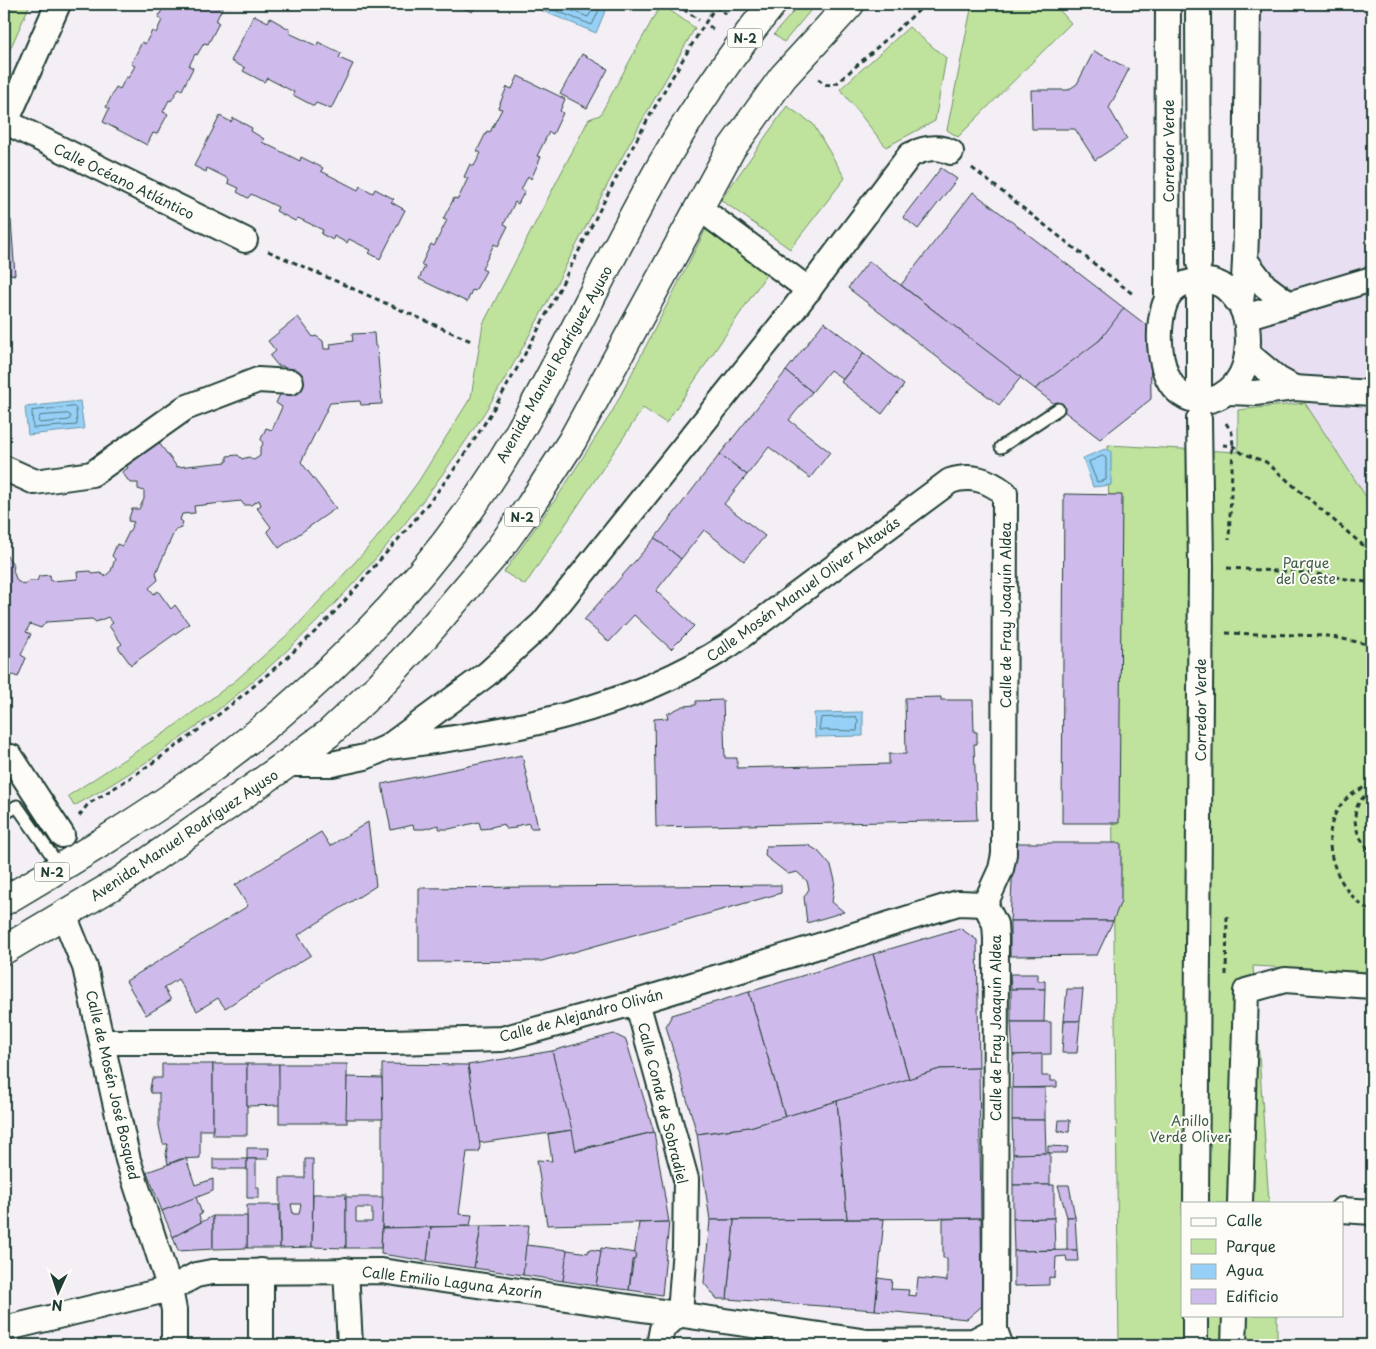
<svg xmlns="http://www.w3.org/2000/svg" width="1376" height="1349" font-family="'Playpen Sans',sans-serif">
  <style>
    .built { fill: #e9dff2 }
    .green { fill: #bfe39d; stroke: #6f9068 }
    .water { fill: #97d0f6; stroke: #6795a8 }
    .lines { fill: none; stroke-linecap: round; stroke-linejoin: round }
    .shore { stroke: #4f7882; stroke-width: 1 }
    .building { fill: #cfbbeb; stroke: #1f3d34; fill-rule: evenodd }
    .lane-casing { stroke: #1f3d34; stroke-width: 15 }
    .street-casing { stroke: #1f3d34; stroke-width: 28 }
    .highway-casing { stroke: #1f3d34; stroke-width: 31 }
    .path { stroke: #1f3d34; stroke-width: 3; stroke-dasharray: 5 4; stroke-linecap: butt }
    .lane { stroke: #fdfcf7; stroke-width: 11 }
    .street { stroke: #fdfcf7; stroke-width: 24 }
    .highway { stroke: #fdfcf7; stroke-width: 28 }
    .labels { text-anchor: middle; dominant-baseline: central; stroke-width: 4; stroke-linejoin: round; paint-order: stroke }
    .shield { fill: #fdfcf7; stroke: #62766e; stroke-width: 1 }
    .shield-label { font-size: 12px; font-weight: bold; fill: #1f3d34 }
    .street-label { font-size: 14px; fill: #1f3d34; stroke: #fdfcf7 }
    .park-label { font-size: 14px; fill: #3f5e49; stroke: #fdfcf7 }
  </style>
  <rect width="100%" height="100%" fill="#f4eff5"/>
  <filter id="ink" filterUnits="userSpaceOnUse"><feTurbulence type="fractalNoise" baseFrequency=".02" numOctaves="2"/><feDisplacementMap in="SourceGraphic" scale="10" xChannelSelector="R" yChannelSelector="G"/><feConvolveMatrix kernelMatrix="1 2 1 2 8 2 1 2 1" color-interpolation-filters="sRGB"/></filter>
  <g filter="url(#ink)">
    <!-- built -->
    <path class="built" d="M1249 4H1372V506L1305 403 1249 355Z"/>
    <!-- green -->
    <g class="green">
      <path d="M4 4H30L4 63Z"/>
      <path d="M661 4 695 28C670 72 644 116 620 161 576 243 537 328 488 407 385 570 243 713 74 806L68 796 169 730 235 681 295 628 375 540 418 482 471 397 483 324 589 119 600 115Z"/>
      <path d="M800 4H816L784 42 774 34Z"/>
      <path d="M972 4H1054L1071 23 958 137 947 130Z"/>
      <path d="M909 27 946 58 935 121 886 147 840 89Z"/>
      <path d="M787 106 813 124 845 178 790 249 721 200Z"/>
      <path d="M707 227 768 272 666 423 643 408 525 585 504 572 560 493 612 412Z"/>
      <path d="M1305 403 1372 506V972L1253 966 1269 1203H1182V1315H1277V1345H1119L1108 445 1238 452V410Z"/>
    </g>
    <!-- water -->
    <g class="water">
      <path d="M526 4H608L596 33Z"/>
      <path d="M80 401 84 429 28 435 25 407Z"/>
      <path d="M1105 449 1111 451V485L1093 487 1083 458Z"/>
      <path d="M863 712V736L815 737 814 713Z"/>
    </g>
    <g class="lines">
      <!-- shore -->
      <g class="shore">
        <path d="M539 4 592 25 602 4"/>
        <path d="M555 4 588 17 596 4"/>
        <path d="M74 407 76 409 77 425 33 428 32 411Z"/>
        <path d="M68 414 71 416 69 420 40 423 38 421 40 416Z"/>
        <path d="M1103 456 1106 458V480L1097 482 1089 462Z"/>
        <path d="M856 717 858 720 857 731 819 730 821 718Z"/>
      </g>
    </g>
    <!-- building -->
    <g class="building">
      <path d="M165 4H224L216 21 219 23 208 44 204 43 197 55 195 54 189 66 193 68 182 90 179 88 171 101 169 100 163 112 168 114 157 134 153 133 147 145 103 122 109 109 106 107 116 87 120 89 126 77 128 78 135 66 131 64 142 42 145 44 152 31 156 33 162 20 158 18Z"/>
      <path d="M447 4H477L472 12 457 5 456 8Z"/>
      <path d="M254 15 268 22 270 18 291 30 289 33 317 46 318 42 341 53 339 58 353 64 331 109 316 103 314 106 293 95 294 92 267 78 264 82 243 71 245 68 231 61Z"/>
      <path d="M1094 51 1129 69 1109 108 1127 139 1095 160 1075 129H1032L1031 90H1068L1077 84Z"/>
      <path d="M582 54 608 69 587 108 560 94Z"/>
      <path d="M518 76 565 99 560 111 563 113 553 134 549 132 537 156 541 157 531 179 528 176 521 190 525 191 518 204 515 202 504 224 508 226 498 246 494 244 482 269 486 271 475 291 472 290 467 302 419 279 425 266 421 265 431 244 434 246 447 220 443 219 454 198 458 199 468 178 464 177 470 164 474 166 481 153 477 151 487 131 490 132 502 109 498 108 507 87 512 89Z"/>
      <path d="M220 116 231 122 233 118 252 128 251 131 264 139 262 142 300 161 301 157 323 168 321 171 358 190 360 186 373 193 375 189 394 199 391 202 405 210 380 259 369 253 371 250 349 239 347 243 334 236 333 240 321 234 323 230 298 218 295 221 276 211 278 207 251 194 248 198 237 192 239 188 228 183 229 179 207 168 206 172 194 166Z"/>
      <path d="M941 168 957 179 918 229 903 217Z"/>
      <path d="M973 192 1124 308 1111 328 1094 346 1035 389 901 285Z"/>
      <path d="M4 217 6 220H11L15 275 4 273Z"/>
      <path d="M869 261 1021 377 999 405 848 288Z"/>
      <path d="M1124 308 1150 328 1151 399 1100 439 1035 389 1100 340Z"/>
      <path d="M298 317 313 337 316 336 323 341 324 349H331L330 344 353 341 352 334 374 333 375 346H377L382 404 361 405 360 401 330 403 301 462 336 508 279 548 267 531 271 527 257 508 261 505 259 500 251 505H244L241 501 194 506 195 513 182 514 180 520 183 522 181 528 175 530 156 573 158 580 149 588 154 594 158 591 171 609 175 605 189 624 131 665 118 647 122 644 109 626 113 623 108 617 96 622 92 619 46 622 41 628 30 624 26 632 31 634 21 655 26 658 18 677 4 672V557L6 555 14 565 13 571 17 581 24 585 29 581H37L39 576 50 575 51 581 78 579 77 572 91 571 93 574 100 573 105 576 111 571 115 559 112 556 117 544 122 546 134 522 128 521 132 509H139L144 499V491L138 489V483H130L122 472 128 468 121 458 153 435 177 467 227 462V456L238 455 242 459 249 457 254 460 260 456V449L263 444 261 439 266 428 272 430 282 407 276 403 290 373 283 366H278L270 356 276 351 268 341Z"/>
      <path d="M824 322 864 353 843 379 830 370 812 392 786 371Z"/>
      <path d="M864 353 904 385 882 414 841 382Z"/>
      <path d="M786 371 812 392 789 420 830 452 810 478 769 447 747 475 720 454Z"/>
      <path d="M720 454 747 475 724 504 765 536 744 561 704 530 681 559 655 538Z"/>
      <path d="M1064 494 1122 495 1119 823H1062Z"/>
      <path d="M655 538 681 559 656 591 694 626 671 649 634 615 609 642 584 620Z"/>
      <path d="M941 697V700H973L974 732H977V744H974L977 820 656 827 654 719 668 718 667 714 683 706 696 705V701L723 700 725 758H737V768L889 764V754H906L905 698Z"/>
      <path d="M522 755 538 828H530L529 823 515 826 516 828 506 829 504 824 491 827V828L481 829 479 822 449 829H439L438 825 424 829H414L413 825 391 830 382 784Z"/>
      <path d="M368 822 376 886 298 935 311 955 225 1008 218 998 197 1011 178 979 164 988 171 1000 146 1015 126 981 248 906 235 885 321 832 330 846Z"/>
      <path d="M1014 843H1121V901L1113 921H1010Z"/>
      <path d="M808 845 818 851 831 866 835 880 832 902 844 912 807 923 804 897 809 889 807 881 797 872 788 874 765 856 766 846Z"/>
      <path d="M781 885V893L542 961 419 962V888Z"/>
      <path d="M1010 921H1113L1097 955 1010 956Z"/>
      <path d="M960 928 977 940 979 1068 940 1069 909 1079 873 954Z"/>
      <path d="M873 954 909 1079 785 1117 749 992Z"/>
      <path d="M1010 974H1038V981H1045V989H1011Z"/>
      <path d="M1011 989H1045L1044 1022H1011Z"/>
      <path d="M1067 989H1083L1080 1021H1064Z"/>
      <path d="M749 992 785 1117 750 1127 697 1134 666 1026 672 1015Z"/>
      <path d="M1064 1021H1080L1077 1053H1062Z"/>
      <path d="M1011 1022H1051V1054L1013 1055Z"/>
      <path d="M614 1034 626 1040 654 1132 575 1150 552 1051Z"/>
      <path d="M552 1051 572 1130 479 1143 468 1065Z"/>
      <path d="M1042 1054V1076H1050V1081H1057V1087L1012 1088 1013 1055Z"/>
      <path d="M162 1064H213V1130H200V1158L180 1159 168 1164 166 1154 168 1144H163L159 1126V1093H151L150 1089 152 1078H162Z"/>
      <rect x="213" y="1064" width="34" height="71"/>
      <path d="M247 1064H279L280 1105 247 1106Z"/>
      <rect x="279" y="1064" width="68" height="59"/>
      <path d="M382 1064 468 1065 480 1146 479 1152H467L459 1214 472 1215 470 1226 382 1228Z"/>
      <path d="M979 1068 981 1218 847 1219 837 1101 940 1069Z"/>
      <path d="M347 1077 382 1078 383 1119H346Z"/>
      <rect x="1012" y="1088" width="33" height="32"/>
      <path d="M837 1101 847 1219 710 1220 697 1134 750 1127Z"/>
      <path d="M1012 1120H1045L1046 1153 1013 1154Z"/>
      <path d="M1059 1120H1070L1069 1132 1058 1131Z"/>
      <path d="M572 1130 576 1151 654 1132 669 1222 547 1225 537 1160 552 1161 548 1134Z"/>
      <path d="M1048 1146 1068 1147 1067 1153H1048Z"/>
      <path d="M247 1148H269L268 1159H247Z"/>
      <path d="M1050 1153V1185H1013V1154Z"/>
      <path d="M186 1158 195 1185 213 1179V1191L162 1211 147 1172Z"/>
      <rect x="213" y="1159" width="34" height="10"/>
      <path d="M247 1159H256V1187H259V1198H247Z"/>
      <path d="M305 1159H313L312 1247 280 1248V1178H305ZM291 1204H301L299 1214H293Z"/>
      <path d="M1013 1185H1054V1218L1013 1219Z"/>
      <path d="M1058 1185H1069L1075 1217H1067Z"/>
      <path d="M313 1194H346V1248L312 1247Z"/>
      <path d="M196 1197 202 1214 199 1215 201 1222 173 1237 162 1211Z"/>
      <path d="M346 1197H383L381 1248H346ZM356 1208H372V1222H356Z"/>
      <path d="M247 1205H279L280 1248H247Z"/>
      <path d="M213 1216V1249L178 1251 173 1237Z"/>
      <path d="M213 1216H247V1248L213 1249Z"/>
      <path d="M1067 1217H1075L1077 1250H1067Z"/>
      <path d="M981 1218 982 1306 967 1319 875 1310 878 1278 892 1280 891 1289 909 1290 908 1295 916 1296 918 1278 947 1281V1258H943V1219Z"/>
      <path d="M1054 1218 1055 1250 1014 1251 1013 1219Z"/>
      <path d="M884 1219 875 1310 727 1299 734 1220Z"/>
      <path d="M710 1220H734L727 1299H717L704 1283Z"/>
      <path d="M669 1222 662 1295 629 1290 639 1223Z"/>
      <path d="M529 1225 523 1275 474 1268 481 1226Z"/>
      <path d="M481 1226 474 1268 427 1261 431 1227Z"/>
      <path d="M431 1227 427 1261 381 1254 382 1228Z"/>
      <path d="M526 1245 568 1250 563 1281 523 1275Z"/>
      <path d="M601 1248 636 1253 635 1259 632 1260 629 1290 596 1286Z"/>
      <path d="M589 1249 601 1251 596 1286 563 1281 567 1250 588 1253Z"/>
      <path d="M1077 1250 1078 1261H1067L1066 1256 1056 1257 1055 1278 1049 1277V1285L1014 1286V1251Z"/>
    </g>
    <g class="lines">
      <defs>
        <g id="lane">
          <path d="M1001 447 1058 409"/>
          <path d="M4 814 17 806 60 867"/>
        </g>
        <g id="street">
          <path d="M1198 4 1199 263"/>
          <path d="M4 121 245 240"/>
          <path d="M6 122 58 4"/>
          <path d="M698 207 809 290"/>
          <path d="M1245 260 1265 286 1289 304"/>
          <path d="M1199 295V387"/>
          <path d="M1167 299 1168 4"/>
          <path d="M1241 306C1235 298 1230 290 1221 285 1204 276 1177 281 1167 299 1155 323 1157 378 1181 394 1207 412 1237 392 1245 365 1249 350 1249 331 1245 316 1244 313 1242 309 1241 306 1241 297 1243 288 1244 279 1245 262 1246 244 1246 227 1247 152 1248 78 1248 4"/>
          <path d="M1245 317 1372 279"/>
          <path d="M1247 353 1278 379 1294 388"/>
          <path d="M1228 392 1255 393 1294 388 1372 393"/>
          <path d="M4 468 35 482 92 474 185 408 258 380 291 382"/>
          <path d="M388 747C506 733 627 711 729 645L950 481C972 474 988 480 1005 493L1004 854 1001 869 985 904"/>
          <path d="M11 757 62 835"/>
          <path d="M287 764H332L365 757 388 747 487 674 543 623 791 313 910 155C924 148 937 145 951 152"/>
          <path d="M985 904 995 924 996 938 995 1330 1000 1344"/>
          <path d="M64 915 85 967 128 1160 170 1289 174 1310V1345"/>
          <path d="M637 1002 686 1179 685 1248 680 1313 662 1329 659 1345"/>
          <path d="M103 1042H392L502 1039 637 1002 958 903 985 904"/>
          <path d="M1196 1203 1201 567 1199 419"/>
          <path d="M1240 1203 1246 991 1285 980 1372 986"/>
          <path d="M1342 1210 1372 1212"/>
          <path d="M346 1270 350 1345"/>
          <path d="M261 1271V1345"/>
          <path d="M4 1329 170 1289 196 1275 212 1272 381 1271 868 1342 974 1341 995 1330"/>
          <path d="M1195 1345V1315"/>
          <path d="M1234 1345 1235 1315"/>
        </g>
        <g id="highway">
          <path d="M4 901C68 863 133 825 193 782 312 697 421 590 499 466 554 377 597 281 648 189 684 123 725 62 772 4"/>
          <path d="M4 950 122 880 287 764 328 734 379 686 419 643 497 552 530 506 572 441 731 149 783 77 850 4"/>
        </g>
      </defs>
      <!-- lane casing -->
      <use href="#lane" class="lane-casing"/>
      <!-- street casing -->
      <use href="#street" class="street-casing"/>
      <!-- highway casing -->
      <use href="#highway" class="highway-casing"/>
      <!-- path -->
      <g class="path">
        <path d="M676 4 699 20"/>
        <path d="M715 6 729 16"/>
        <path d="M709 26 716 31"/>
        <path d="M818 79 827 85 837 83 926 4"/>
        <path d="M972 168 1134 295"/>
        <path d="M268 251 471 341"/>
        <path d="M1226 423 1232 433 1233 446 1229 540"/>
        <path d="M1223 445 1233 446 1242 453 1266 462 1372 553"/>
        <path d="M1227 568 1310 573 1372 583"/>
        <path d="M1226 633 1328 636 1372 645"/>
        <path d="M1372 785C1308 803 1324 885 1372 912"/>
        <path d="M1372 791C1346 804 1353 837 1372 852"/>
        <path d="M79 816 88 804C172 754 248 695 319 628 340 608 359 584 378 562 416 520 453 475 483 426 538 338 581 243 630 152 657 101 687 52 717 4"/>
        <path d="M1226 975 1227 916"/>
      </g>
      <!-- lane -->
      <use href="#lane" class="lane"/>
      <!-- street -->
      <use href="#street" class="street"/>
      <!-- highway -->
      <use href="#highway" class="highway"/>
    </g>
  </g>
  <g class="labels">
    <!-- shield labels -->
    <g class="shield">
      <rect x="727.5" y="28.5" width="35" height="19" rx="4"/>
      <rect x="504.5" y="507.5" width="35" height="19" rx="4"/>
      <rect x="34.5" y="862.5" width="35" height="19" rx="4"/>
    </g>
    <g class="shield-label">
      <text x="745" y="38">N-2</text>
      <text x="522" y="517">N-2</text>
      <text x="52" y="872">N-2</text>
    </g>
    <!-- street labels -->
    <g class="street-label">
      <text transform="translate(1168 151) rotate(-90)">Corredor Verde</text>
      <text transform="translate(124 181) rotate(26)">Calle Océano Atlántico</text>
      <text transform="translate(554 364) rotate(-61)">Avenida Manuel Rodríguez Ayuso</text>
      <text transform="translate(803 589) rotate(-36)">Calle Mosén Manuel Oliver Altavás</text>
      <text transform="translate(1005 615) rotate(-90)">Calle de Fray Joaquín Aldea</text>
      <text transform="translate(1200 710) rotate(-90)">Corredor Verde</text>
      <text transform="translate(184 835) rotate(-34)">Avenida Manuel Rodríguez Ayuso</text>
      <text transform="translate(581 1015) rotate(-15)">Calle de Alejandro Oliván</text>
      <text transform="translate(995 1028) rotate(-90)">Calle de Fray Joaquín Aldea</text>
      <text transform="translate(113 1085) rotate(77)">Calle de Mosén José Bosqued</text>
      <text transform="translate(663 1103) rotate(76)">Calle Conde de Sobradiel</text>
      <text transform="translate(452 1282) rotate(7)">Calle Emilio Laguna Azorín</text>
    </g>
    <!-- park labels -->
    <g class="park-label">
      <text x="1306" y="562">Parque<tspan x="1306" dy="16">del Oeste</tspan></text>
      <text x="1190" y="1120">Anillo<tspan x="1190" dy="16">Verde Oliver</tspan></text>
    </g>
  </g>
  <!-- margin -->
  <rect width="1376" height="1349" fill="none" stroke="#fdfcf7" stroke-width="20"/>
  <rect x="10" y="10" width="1356" height="1329" fill="none" stroke="#1f3d34" stroke-width="2" filter="url(#ink)"/>
  <!-- legend -->
  <rect x="1181" y="1202" width="162" height="115" fill="#fdfcf7" stroke="#a4b0a9"/>
  <rect x="1191" y="1218" width="25" height="8" fill="#fdfcf7" stroke="#a4b0a9"/>
  <text x="1226" y="1226" font-size="15" fill="#1f3d34">Calle</text>
  <rect x="1191" y="1239" width="25" height="15" fill="#bfe39d" stroke="#a4b0a9"/>
  <text x="1226" y="1252" font-size="15" fill="#1f3d34">Parque</text>
  <rect x="1191" y="1264" width="25" height="15" fill="#97d0f6" stroke="#a4b0a9"/>
  <text x="1226" y="1276" font-size="15" fill="#1f3d34">Agua</text>
  <rect x="1191" y="1289" width="25" height="15" fill="#cfbbeb" stroke="#a4b0a9"/>
  <text x="1226" y="1302" font-size="15" fill="#1f3d34">Edificio</text>
  <!-- north arrow -->
  <g transform="translate(58 1292) rotate(183)" stroke="#fdfcf7" stroke-width="4" paint-order="stroke">
  <path d="M0-4L9 19L0 12L-9 19Z" fill="#1f3d34"/>
  <text y="-8" font-size="14" font-weight="bold" text-anchor="middle" fill="#1f3d34">N</text>
  </g>
</svg>
